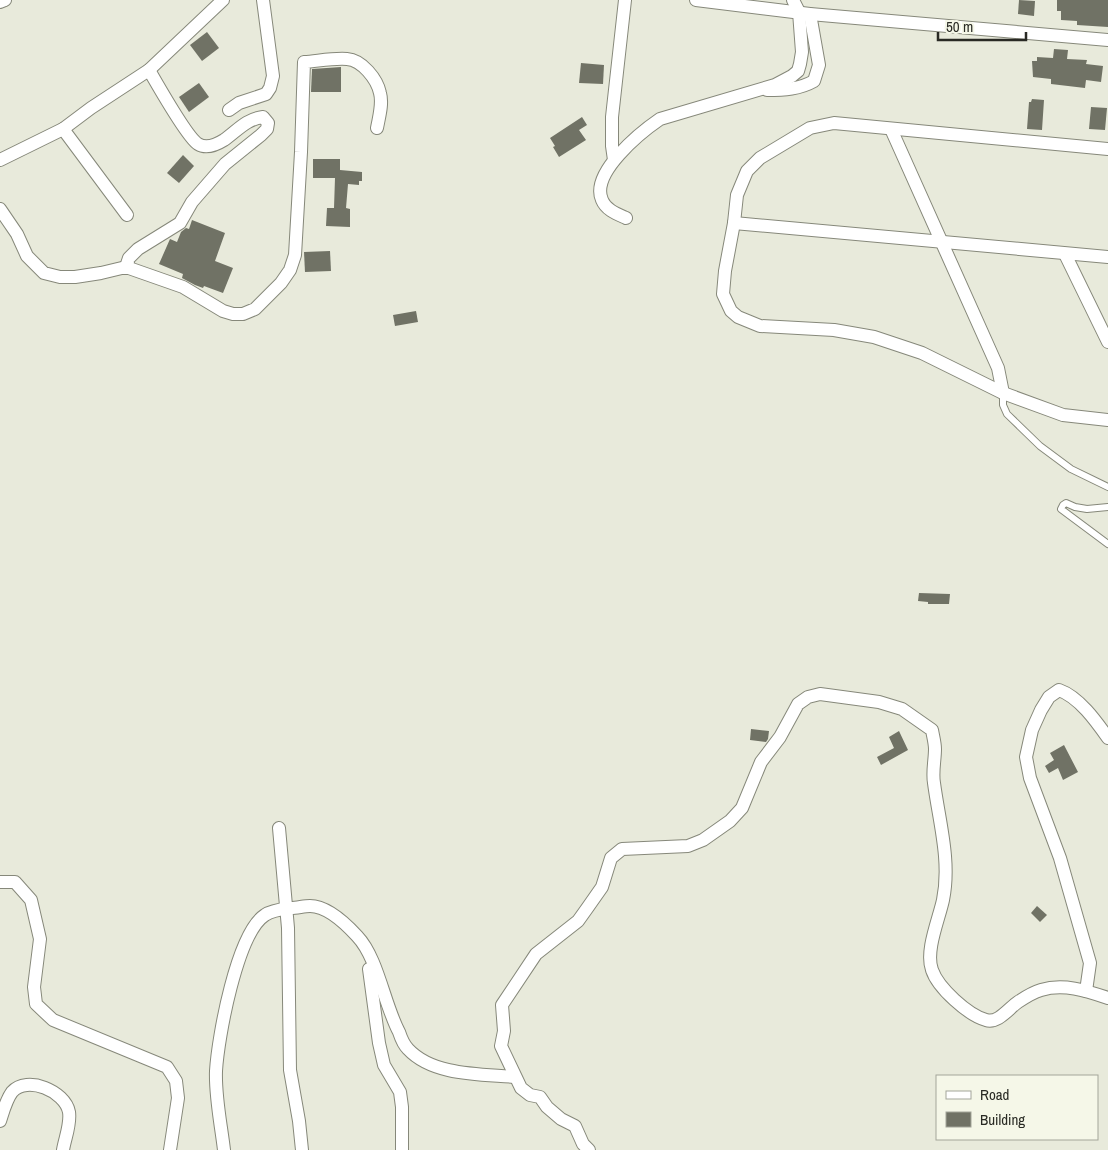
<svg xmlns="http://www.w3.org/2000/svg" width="1108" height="1150" font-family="'Archivo Narrow',sans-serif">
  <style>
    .building { fill: #707265 }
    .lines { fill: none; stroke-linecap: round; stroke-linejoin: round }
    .service-casing { stroke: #86887a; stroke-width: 8 }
    .minor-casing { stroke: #86887a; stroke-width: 14 }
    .service { stroke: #fff; stroke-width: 6 }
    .minor { stroke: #fff; stroke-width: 12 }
  </style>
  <rect width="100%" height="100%" fill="#e8eadb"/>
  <!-- building -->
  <g class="building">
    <path d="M1019 0 1035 1 1034 16 1018 14Z"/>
    <path d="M1057 0H1108V27L1077 25V21L1061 20V11H1057Z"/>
    <path d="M207 32 219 48 202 61 190 45Z"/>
    <path d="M1054 49 1068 50 1067 59 1087 60 1086 64 1103 66 1101 82 1086 80 1085 88 1051 84V79L1033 77 1032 61H1037V57L1053 58Z"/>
    <path d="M581 63 604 65 603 84 579 83Z"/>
    <path d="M341 67V92H311L312 69Z"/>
    <path d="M199 83 209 97 189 112 179 97Z"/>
    <path d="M1032 99 1044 100 1042 130 1027 129 1029 102H1031Z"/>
    <path d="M1091 107 1107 108 1105 130 1089 129Z"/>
    <path d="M582 117 587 125 579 130 586 140 559 157 553 147 555 146 550 138Z"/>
    <path d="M183 155 194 166 179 183 167 173Z"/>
    <path d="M313 159H340V170L362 172V181H359V185L348 184 346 208 350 209V227L326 226 327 208H334L335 178H313Z"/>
    <path d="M192 220 225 233 215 261 233 268 223 293 204 286 203 288 195 285 182 278 183 274 159 264 170 239 177 242 181 232 186 228 189 229Z"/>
    <path d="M330 251 331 271 305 272 304 252Z"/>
    <path d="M416 311 418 322 395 326 393 315Z"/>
    <path d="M919 593 950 594 949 604H928V602L918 601Z"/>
    <path d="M751 729 769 731 768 739 766 742 750 740Z"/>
    <path d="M899 731 908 750 881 765 877 757 894 748 889 737Z"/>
    <path d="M1064 745 1078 772 1063 780 1058 768 1049 773 1045 766 1054 760 1050 753Z"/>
    <path d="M1037 906 1047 915 1040 922 1031 913Z"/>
  </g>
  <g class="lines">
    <defs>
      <g id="service">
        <path d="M1003 393V405L1007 414 1040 446 1071 469 1108 487"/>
        <path d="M1108 507 1087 509 1075 507 1066 503 1063 505 1061 509 1108 544"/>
      </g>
      <g id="minor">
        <path d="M696 0 810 14 1108 40"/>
        <path d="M0 2 5 0"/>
        <path d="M767 90C784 90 800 89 814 81L819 65 810 14"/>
        <path d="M229 110 239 103 266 94 270 88 273 76 263 0"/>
        <path d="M63 129 127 215"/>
        <path d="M891 129 998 368 1003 393"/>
        <path d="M1108 149 834 123 810 128 760 158 747 171 737 195 734 223 725 271 723 294 731 311 738 317 760 326 834 330 874 337 922 353 1003 393 1063 415 1108 420"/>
        <path d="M0 160 63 129 91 108 149 70 223 0"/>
        <path d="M614 160 612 146V117L625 0"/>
        <path d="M0 209 17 234 27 256 44 273 60 277H75L101 273 126 267 183 287 223 311 233 314H243L255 309 281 283 290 270 295 255 301 152 304 62C318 61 333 58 347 59 362 60 377 79 380 93 383 104 379 117 377 128"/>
        <path d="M626 218C617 214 606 210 602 200 590 173 641 132 660 119L775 85 792 76 798 71 800 64 802 52 799 12 793 0"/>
        <path d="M734 223 1108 257"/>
        <path d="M1065 254 1108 342"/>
        <path d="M126 267 129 258 138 249 180 223 192 202 225 164 261 135 267 129 268 123 263 117C246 119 237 131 224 140 216 145 206 149 198 144 188 138 157 84 149 70"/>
        <path d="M279 828 288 928 290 1070 299 1121 302 1150"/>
        <path d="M0 882H15L31 900 40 939 34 987 36 1004 53 1020 167 1067 176 1081 178 1098 170 1150"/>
        <path d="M369 969 379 1043 384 1065 400 1092 402 1107V1150"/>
        <path d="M1086 991 1090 963 1060 858 1030 778 1026 757 1032 730 1041 710 1049 697 1059 690C1079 697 1096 721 1108 738"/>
        <path d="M0 1121C3 1112 6 1100 12 1092 27 1075 65 1091 69 1112 71 1124 65 1138 63 1150"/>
        <path d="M224 1150C221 1124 215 1097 216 1071 218 1037 237 933 265 915 272 910 283 909 291 908 297 908 304 906 310 906 327 906 346 924 357 936 378 958 384 1004 399 1032 401 1038 404 1045 408 1049 433 1076 481 1074 515 1077"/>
        <path d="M589 1150 583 1144 575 1126 561 1119 547 1107 540 1097 530 1095 521 1088 501 1046 504 1031 502 1005 536 954 578 921 588 907 602 887 611 858 622 849 688 846 703 840 730 821 742 808 761 762 780 737 798 704 808 697 820 694 879 702 902 709 932 730C933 736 935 743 935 749 935 760 932 772 934 783 939 821 951 861 943 900 939 919 925 951 932 970 938 988 968 1015 986 1020 998 1024 1009 1008 1018 1002 1024 998 1034 992 1041 990 1064 983 1087 991 1108 998"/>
      </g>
    </defs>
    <!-- service casing -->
    <use href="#service" class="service-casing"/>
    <!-- minor casing -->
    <use href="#minor" class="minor-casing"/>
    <!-- service -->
    <use href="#service" class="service"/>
    <!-- minor -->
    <use href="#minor" class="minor"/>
  </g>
  <!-- legend -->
  <rect x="936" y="1075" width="162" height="65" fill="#f5f7e8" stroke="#a3a59a"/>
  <rect x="946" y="1091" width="25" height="8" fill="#ffffff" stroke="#a3a59a"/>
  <text x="980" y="1100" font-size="15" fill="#292a24">Road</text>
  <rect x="946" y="1112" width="25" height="15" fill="#707265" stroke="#a3a59a"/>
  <text x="980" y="1125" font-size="15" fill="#292a24">Building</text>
  <!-- scale -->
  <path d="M938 32v8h88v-8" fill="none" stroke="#292a24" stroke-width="2.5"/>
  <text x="946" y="32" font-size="15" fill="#292a24" stroke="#f5f7e8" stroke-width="4" paint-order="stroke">50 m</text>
</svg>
